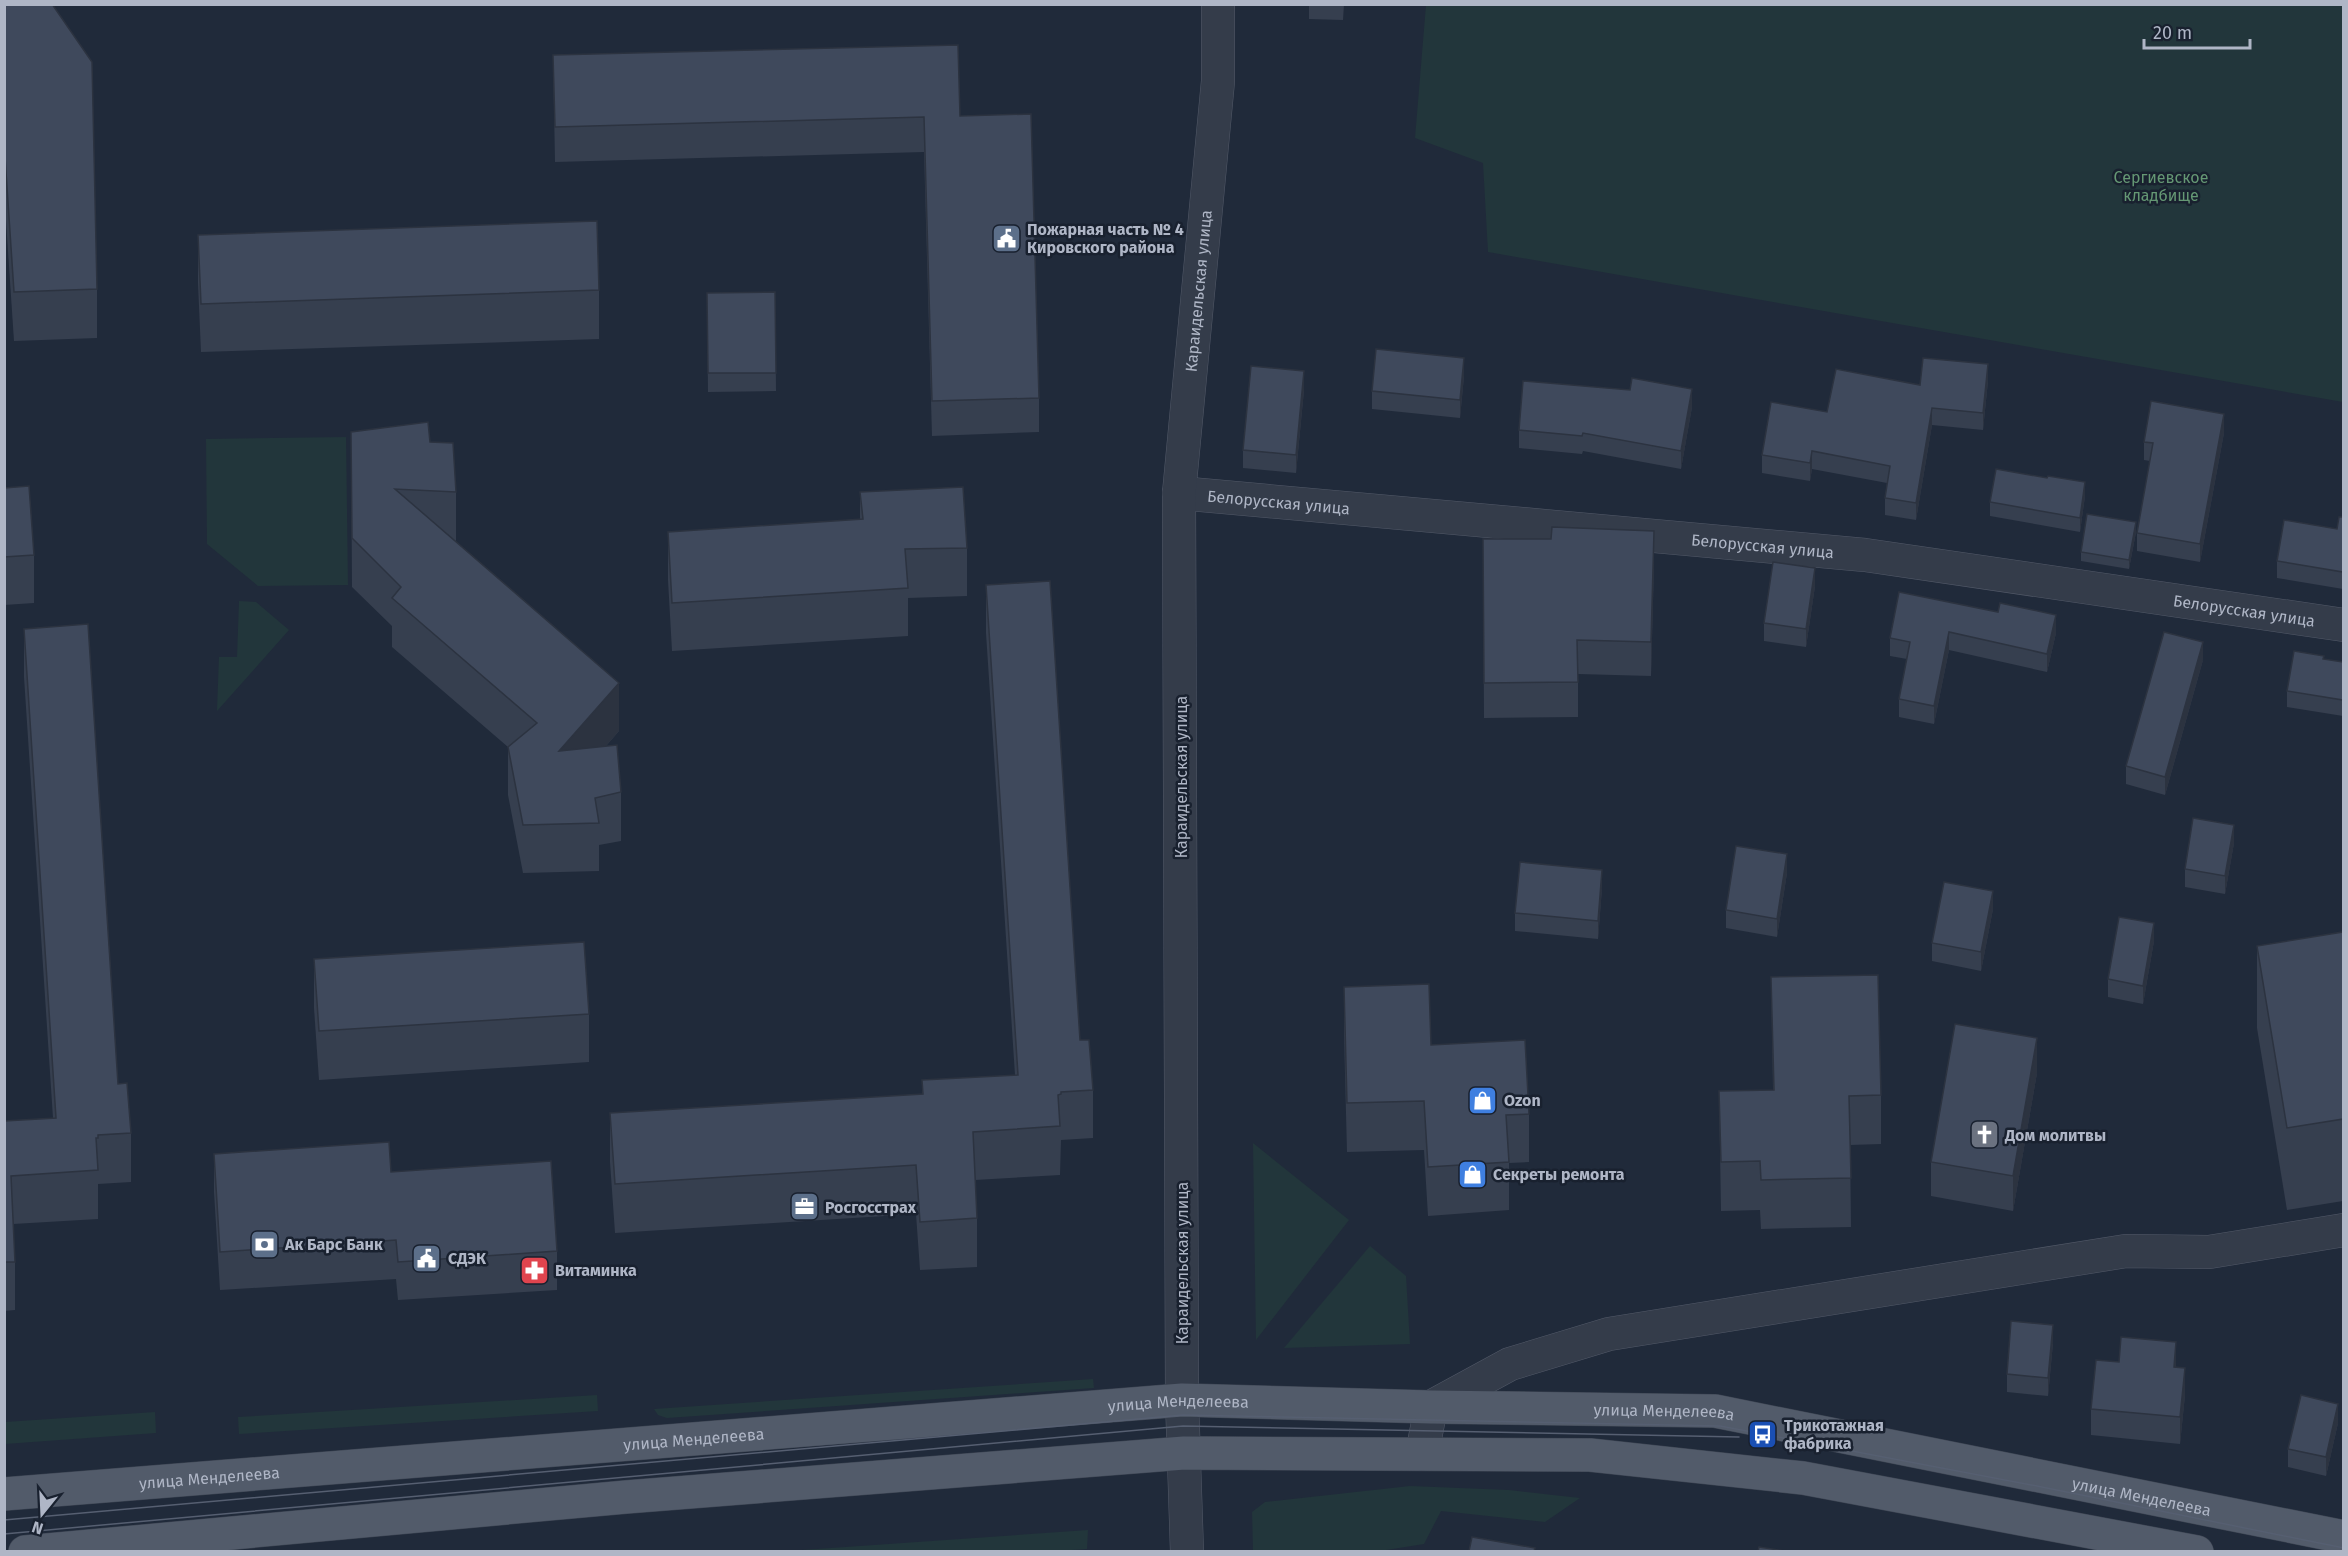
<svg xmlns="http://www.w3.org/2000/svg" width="2348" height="1556" font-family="'Fira Sans',sans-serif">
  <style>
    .green { fill: #22363b }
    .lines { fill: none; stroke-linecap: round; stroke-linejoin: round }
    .minor-casing { stroke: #525968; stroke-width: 34 }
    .major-casing { stroke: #3d4553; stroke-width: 34 }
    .minor { stroke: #343c4a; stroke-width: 33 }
    .major { stroke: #525b6a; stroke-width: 33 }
    .tram { stroke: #565f71; stroke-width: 1.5 }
    .wall { fill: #363f4f }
    .shaded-wall { fill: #2c3340 }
    .building { fill: #3f495c; stroke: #2c3340; stroke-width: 1.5 }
    .labels { text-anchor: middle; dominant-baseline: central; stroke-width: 5; stroke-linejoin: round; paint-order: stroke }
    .park-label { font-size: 16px; fill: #659874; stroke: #19212f }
    .poi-label { font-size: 16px; font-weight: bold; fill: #afb6c6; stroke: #19212f; text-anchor: start }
    .street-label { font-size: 16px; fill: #afb6c6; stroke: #19212f }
  </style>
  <rect width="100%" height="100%" fill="#202a3a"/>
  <!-- green -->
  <g class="green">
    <path d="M1426 5H2343V402L1488 252 1483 163 1415 138Z"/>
    <path d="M346 437 348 585 258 586 207 544 206 439Z"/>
    <path d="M239 601 256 602 289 630 217 711 219 657H237Z"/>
    <path d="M1253 1143 1349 1220 1256 1340Z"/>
    <path d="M1370 1246 1406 1276 1410 1344 1284 1348Z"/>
    <path d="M1093 1379 1094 1388 667 1418 658 1415 654 1409Z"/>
    <path d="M597 1395 598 1411 239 1434 238 1417Z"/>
    <path d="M155 1412 156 1433 5 1444V1422Z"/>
    <path d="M1410 1486 1509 1490 1580 1498 1545 1522 1441 1511 1424 1544 1380 1551H1253L1252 1512 1265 1502Z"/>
    <path d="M1088 1530 1087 1549 1058 1551H788Z"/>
  </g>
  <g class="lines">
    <defs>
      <g id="minor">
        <path id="s1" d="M1179 493 1865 555 2344 625"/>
        <path d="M1422 1454 1431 1407 1510 1364 1609 1334 2126 1251 2209 1252 2344 1230"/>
        <path id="s2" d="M1187 1552 1182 1400 1179 493 1218 81V4"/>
      </g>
      <g id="major">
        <path id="s3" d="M4 1494 1182 1400 1431 1407 1715 1411 2344 1537"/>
        <path d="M25 1552 626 1497 1184 1453 1590 1455 1803 1478 2197 1552"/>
      </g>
    </defs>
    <!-- minor casing -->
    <use href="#minor" class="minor-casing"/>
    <!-- major casing -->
    <use href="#major" class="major-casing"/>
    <!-- minor -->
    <use href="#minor" class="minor"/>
    <!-- major -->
    <use href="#major" class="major"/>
    <!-- tram -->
    <g class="tram">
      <path d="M4 1520 1183 1415 1720 1426 2037 1486 2344 1548"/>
      <path d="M4 1534 1183 1426 1739 1437"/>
    </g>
  </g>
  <!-- wall -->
  <g class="wall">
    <path d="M4 4 97 289V338L14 341 4 191Z"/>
    <path d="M1309 4H1344L1343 20 1309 19Z"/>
    <path d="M553 55 960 116 1039 398V432L932 436 924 152 555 162Z"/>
    <path d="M198 235 599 290V339L201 352 198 283Z"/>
    <path d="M775 292 776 391 708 392 707 293Z"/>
    <path d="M1464 376 1460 418 1372 409V391Z"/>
    <path d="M1988 381 1983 430 1932 425 1916 520 1885 515V498L1887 483 1812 469 1810 481 1762 473V455L1827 412 1920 385Z"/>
    <path d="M1304 390 1296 473 1243 468V450Z"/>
    <path d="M1692 407 1681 469 1583 451 1582 454 1519 448V430Z"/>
    <path d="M351 432 430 442 456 492V541H454L619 731 606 746 621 792V841L599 845V871L523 873 508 795V747L392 647V626L352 587Z"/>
    <path d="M2224 433 2200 562 2137 551V533L2150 461 2144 460V442Z"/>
    <path d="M4 488 34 555V603L4 605Z"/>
    <path d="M860 492 967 548V596L908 598V636L672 651 668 580V532L860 519Z"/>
    <path d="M2085 496 2080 532 1990 516V502Z"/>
    <path d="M2343 517V589L2277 578V561L2337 529Z"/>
    <path d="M2136 532 2129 569 2081 561V552Z"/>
    <path d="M1483 539 1654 565 1651 676 1578 674V717L1484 718Z"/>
    <path d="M986 585 1080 1040 1093 1090V1138L1061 1140 1060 1175 975 1180 977 1218V1267L920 1270 916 1214 615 1233 610 1162V1113L922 1094V1080L1015 1075 986 633Z"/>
    <path d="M1815 586 1806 647 1764 641V623Z"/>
    <path d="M1899 592 2056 633 2047 672 1949 650 1934 724 1899 717V699L1907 659 1890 656V638Z"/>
    <path d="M24 629 118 1084 131 1133V1182L98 1184V1219L13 1224 15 1262V1310L4 1311V1121L53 1118 24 677Z"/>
    <path d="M2324 659 2343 662V716L2287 707V691Z"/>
    <path d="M2203 660 2165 795 2126 784V766Z"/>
    <path d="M2234 843 2225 894 2185 887V869Z"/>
    <path d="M1787 873 1777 937 1726 928V910Z"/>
    <path d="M1602 888 1598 939 1515 931V913Z"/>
    <path d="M1993 909 1981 971 1932 961V943Z"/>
    <path d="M2343 932V1201L2287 1210 2257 1028V946Z"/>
    <path d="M2154 941 2143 1004 2108 997V979Z"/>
    <path d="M314 959 589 1014V1062L319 1080 314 1008Z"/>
    <path d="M1771 977 1881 1095V1144L1850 1145 1851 1227 1761 1229 1760 1210 1721 1211 1719 1091 1773 1090Z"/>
    <path d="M1344 987 1431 1045 1529 1114V1162L1509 1163V1210L1428 1216 1424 1150 1347 1152 1344 1035Z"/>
    <path d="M2037 1073 2013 1211 1931 1196V1162Z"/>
    <path d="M214 1154 391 1172 557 1251V1290L398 1300 396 1279 220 1290 214 1192Z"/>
    <path d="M2053 1343 2048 1396 2007 1392V1374Z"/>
    <path d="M2176 1368 2185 1395 2180 1444 2091 1435V1409Z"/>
    <path d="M2338 1423 2326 1476 2288 1467V1449Z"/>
  </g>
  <!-- shaded-wall -->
  <g class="shaded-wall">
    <path d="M1464 358V376L1460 418V400Z"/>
    <path d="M1988 364V381L1983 430V413Z"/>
    <path d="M1304 371V390L1296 473V455Z"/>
    <path d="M1692 389V407L1681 469V451Z"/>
    <path d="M1932 408V425L1916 520V503Z"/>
    <path d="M2224 414V433L2200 562V544Z"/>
    <path d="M1812 451V469L1810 481V463Z"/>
    <path d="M2085 482V496L2080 532V518Z"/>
    <path d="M2136 522V532L2129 569V560Z"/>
    <path d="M1654 531V565L1651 676V642Z"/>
    <path d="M1815 568V586L1806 647V629Z"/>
    <path d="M2056 615V633L2047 672V654Z"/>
    <path d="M1949 632V650L1934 724V706Z"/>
    <path d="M2203 642V660L2165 795V777Z"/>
    <path d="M619 683V731L559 800V751Z"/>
    <path d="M2234 825V843L2225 894V876Z"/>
    <path d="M1787 854V873L1777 937V919Z"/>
    <path d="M1602 870V888L1598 939V921Z"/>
    <path d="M1993 891V909L1981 971V952Z"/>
    <path d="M2154 923V941L2143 1004V986Z"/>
    <path d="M2037 1038V1073L2013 1211V1176Z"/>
    <path d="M2053 1325V1343L2048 1396V1378Z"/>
    <path d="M2176 1342V1369L2174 1367Z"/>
    <path d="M2185 1368V1395L2180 1444V1417Z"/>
    <path d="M2338 1404V1423L2326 1476V1457Z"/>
  </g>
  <!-- building -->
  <g class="building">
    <path d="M4 4H52L92 62 97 289 14 292 4 142Z"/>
    <path d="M958 45 960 116 1031 114 1039 398 932 401 924 117 555 127 553 55Z"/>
    <path d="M597 221 599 290 201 304 198 235Z"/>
    <path d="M775 292 776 373H708L707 293Z"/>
    <path d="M1376 349 1464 358 1460 400 1372 391Z"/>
    <path d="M1923 358 1988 364 1983 413 1932 408 1916 503 1885 498 1890 466 1812 451 1810 463 1762 455 1771 402 1827 412 1836 369 1920 385Z"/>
    <path d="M1251 366 1304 371 1296 455 1243 450Z"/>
    <path d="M1632 378 1692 389 1681 451 1583 433 1582 436 1519 430 1523 381 1630 390Z"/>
    <path d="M2151 401 2224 414 2200 544 2137 533 2153 443 2144 442Z"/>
    <path d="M428 422 430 442 453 443 456 492 395 489 619 683 559 751 617 745 621 792 595 798 599 823 523 825 508 747 537 723 392 598 401 587 352 538 351 432Z"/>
    <path d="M1996 469 2047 478 2048 476 2085 482 2080 518 1990 502Z"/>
    <path d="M29 486 34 555 4 557V488Z"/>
    <path d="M963 487 967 548 905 549 908 588 672 603 668 532 863 519 860 492Z"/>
    <path d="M2087 514 2136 522 2129 560 2081 552Z"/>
    <path d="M2339 517H2343V572L2277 561 2284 520 2337 529Z"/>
    <path d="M1552 527 1654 531 1651 642 1577 640 1578 682 1484 683 1483 539H1551Z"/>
    <path d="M1773 562 1815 568 1806 629 1764 623Z"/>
    <path d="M1050 581 1080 1040H1089L1093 1090 1061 1092V1094L1058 1095 1060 1126 973 1132 977 1218 920 1222 916 1165 615 1184 610 1113 923 1094 922 1080 1018 1075 986 585Z"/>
    <path d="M1899 592 1998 612 2000 603 2056 615 2047 654 1949 632 1934 706 1899 699 1910 642 1890 638Z"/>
    <path d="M88 624 118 1084 127 1083 131 1133 98 1135V1138H96L98 1170 11 1176 15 1262H4V1121L56 1118 24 629Z"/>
    <path d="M2164 632 2203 642 2165 777 2126 766Z"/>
    <path d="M2294 651 2324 656 2323 659 2343 662V700L2287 691Z"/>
    <path d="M2193 818 2234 825 2225 876 2185 869Z"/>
    <path d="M1736 846 1787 854 1777 919 1726 910Z"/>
    <path d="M1520 862 1602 870 1598 921 1515 913Z"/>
    <path d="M1944 882 1993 891 1981 952 1932 943Z"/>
    <path d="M2119 917 2154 923 2143 986 2108 979Z"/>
    <path d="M2343 932V1119L2287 1128 2257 946Z"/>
    <path d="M584 942 589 1014 319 1031 314 959Z"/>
    <path d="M1878 975 1881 1095 1849 1096 1851 1178 1761 1180 1760 1161 1721 1162 1719 1091 1774 1090 1771 977Z"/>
    <path d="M1429 984 1431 1045 1525 1040 1529 1114 1506 1115 1509 1162 1428 1167 1424 1101 1347 1103 1344 987Z"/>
    <path d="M1955 1024 2037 1038 2013 1176 1931 1162Z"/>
    <path d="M389 1142 391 1172 551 1161 557 1251 398 1262 396 1240 220 1252 214 1154Z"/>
    <path d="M2011 1321 2053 1325 2048 1378 2007 1374Z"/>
    <path d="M2121 1337 2176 1342 2174 1367 2185 1368 2180 1417 2091 1409 2096 1360 2119 1362Z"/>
    <path d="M2301 1395 2338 1404 2326 1457 2288 1449Z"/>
    <path d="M1472 1537 1535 1548 1534 1551H1469Z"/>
    <path d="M1759 1547 1784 1551H1758Z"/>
  </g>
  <!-- icons -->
  <defs>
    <symbol id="civic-square" viewBox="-11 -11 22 22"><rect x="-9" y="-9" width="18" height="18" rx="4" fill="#5c6f8a" stroke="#19212f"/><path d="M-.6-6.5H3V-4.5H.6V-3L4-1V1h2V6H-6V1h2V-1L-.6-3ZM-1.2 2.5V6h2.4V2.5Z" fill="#fff"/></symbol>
    <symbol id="shop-square" viewBox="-11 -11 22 22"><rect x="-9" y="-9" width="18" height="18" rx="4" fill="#3f7fe0" stroke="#19212f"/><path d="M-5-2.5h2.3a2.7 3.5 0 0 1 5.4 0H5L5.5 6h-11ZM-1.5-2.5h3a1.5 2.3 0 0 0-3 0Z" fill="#fff"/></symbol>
    <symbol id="church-square" viewBox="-11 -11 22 22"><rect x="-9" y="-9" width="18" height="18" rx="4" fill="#6b7280" stroke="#19212f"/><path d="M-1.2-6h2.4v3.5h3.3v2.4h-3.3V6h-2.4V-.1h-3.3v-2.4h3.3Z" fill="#fff"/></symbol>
    <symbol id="office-square" viewBox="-11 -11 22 22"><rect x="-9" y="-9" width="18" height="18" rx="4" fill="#5c6f8a" stroke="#19212f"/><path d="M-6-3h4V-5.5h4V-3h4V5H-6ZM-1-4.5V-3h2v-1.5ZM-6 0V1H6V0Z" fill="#fff"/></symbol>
    <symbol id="bank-square" viewBox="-11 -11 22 22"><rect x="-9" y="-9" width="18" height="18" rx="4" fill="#5c6f8a" stroke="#19212f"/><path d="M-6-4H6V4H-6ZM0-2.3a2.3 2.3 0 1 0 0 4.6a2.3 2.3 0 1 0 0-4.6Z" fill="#fff"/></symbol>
    <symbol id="pharmacy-square" viewBox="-11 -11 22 22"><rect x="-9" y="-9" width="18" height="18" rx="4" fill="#e0444e" stroke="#19212f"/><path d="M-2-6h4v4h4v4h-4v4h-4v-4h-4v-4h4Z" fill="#fff"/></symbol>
    <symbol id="bus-square" viewBox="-11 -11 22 22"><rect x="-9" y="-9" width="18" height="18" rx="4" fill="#1a4fb4" stroke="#19212f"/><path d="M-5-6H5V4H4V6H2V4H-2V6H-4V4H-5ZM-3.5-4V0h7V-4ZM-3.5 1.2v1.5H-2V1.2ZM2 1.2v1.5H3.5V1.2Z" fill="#fff"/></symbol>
  </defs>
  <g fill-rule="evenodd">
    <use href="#civic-square" x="990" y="222" width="33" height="33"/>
    <use href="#shop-square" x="1466" y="1084" width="33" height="33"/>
    <use href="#church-square" x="1968" y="1118" width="33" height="33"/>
    <use href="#shop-square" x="1456" y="1158" width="33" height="33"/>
    <use href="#office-square" x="788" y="1190" width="33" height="33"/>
    <use href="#bank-square" x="248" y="1228" width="33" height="33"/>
    <use href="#civic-square" x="410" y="1242" width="33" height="33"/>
    <use href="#pharmacy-square" x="518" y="1254" width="33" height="33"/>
    <use href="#bus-square" x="1746" y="1418" width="33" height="33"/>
  </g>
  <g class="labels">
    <!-- park labels -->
    <g class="park-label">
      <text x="2161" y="177">Сергиевское<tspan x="2161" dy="18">кладбище</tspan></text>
    </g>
    <!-- poi labels -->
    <g class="poi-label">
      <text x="1027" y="229">Пожарная часть № 4<tspan x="1027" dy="18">Кировского района</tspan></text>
      <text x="1504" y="1100">Ozon</text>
      <text x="2005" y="1135">Дом молитвы</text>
      <text x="1493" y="1174">Секреты ремонта</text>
      <text x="825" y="1207">Росгосстрах</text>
      <text x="285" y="1244">Ак Барс Банк</text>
      <text x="448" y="1258">СДЭК</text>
      <text x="555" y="1270">Витаминка</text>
      <text x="1784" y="1425">Трикотажная<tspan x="1784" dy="18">фабрика</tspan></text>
    </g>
    <!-- street labels -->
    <g class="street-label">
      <text stroke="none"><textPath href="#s2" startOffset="1262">Караидельская улица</textPath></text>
      <text stroke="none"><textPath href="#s1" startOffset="100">Белорусская улица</textPath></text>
      <text stroke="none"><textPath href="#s1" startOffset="586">Белорусская улица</textPath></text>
      <text stroke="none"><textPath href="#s1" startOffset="1072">Белорусская улица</textPath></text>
      <text transform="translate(1181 777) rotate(-90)">Караидельская улица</text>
      <text transform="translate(1182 1263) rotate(-90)">Караидельская улица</text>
      <text stroke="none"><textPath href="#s3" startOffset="1178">улица Менделеева</textPath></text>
      <text stroke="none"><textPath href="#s3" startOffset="1664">улица Менделеева</textPath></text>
      <text stroke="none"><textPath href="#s3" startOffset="692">улица Менделеева</textPath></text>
      <text stroke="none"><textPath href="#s3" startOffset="206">улица Менделеева</textPath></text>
      <text stroke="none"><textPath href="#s3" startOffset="2150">улица Менделеева</textPath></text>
    </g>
  </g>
  <!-- border -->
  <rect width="2348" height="1556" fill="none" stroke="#afb6c6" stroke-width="12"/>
  <!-- north arrow -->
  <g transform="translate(42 1514) rotate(198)" stroke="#19212f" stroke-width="4.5" paint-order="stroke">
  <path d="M0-4.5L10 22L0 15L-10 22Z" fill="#afb6c6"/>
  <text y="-9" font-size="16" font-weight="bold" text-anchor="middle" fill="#afb6c6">N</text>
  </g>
  <!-- scale -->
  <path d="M2144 39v9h106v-9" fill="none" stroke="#afb6c6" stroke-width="3"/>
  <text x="2153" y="39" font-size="18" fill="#afb6c6" stroke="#19212f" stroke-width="4.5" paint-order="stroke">20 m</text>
</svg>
